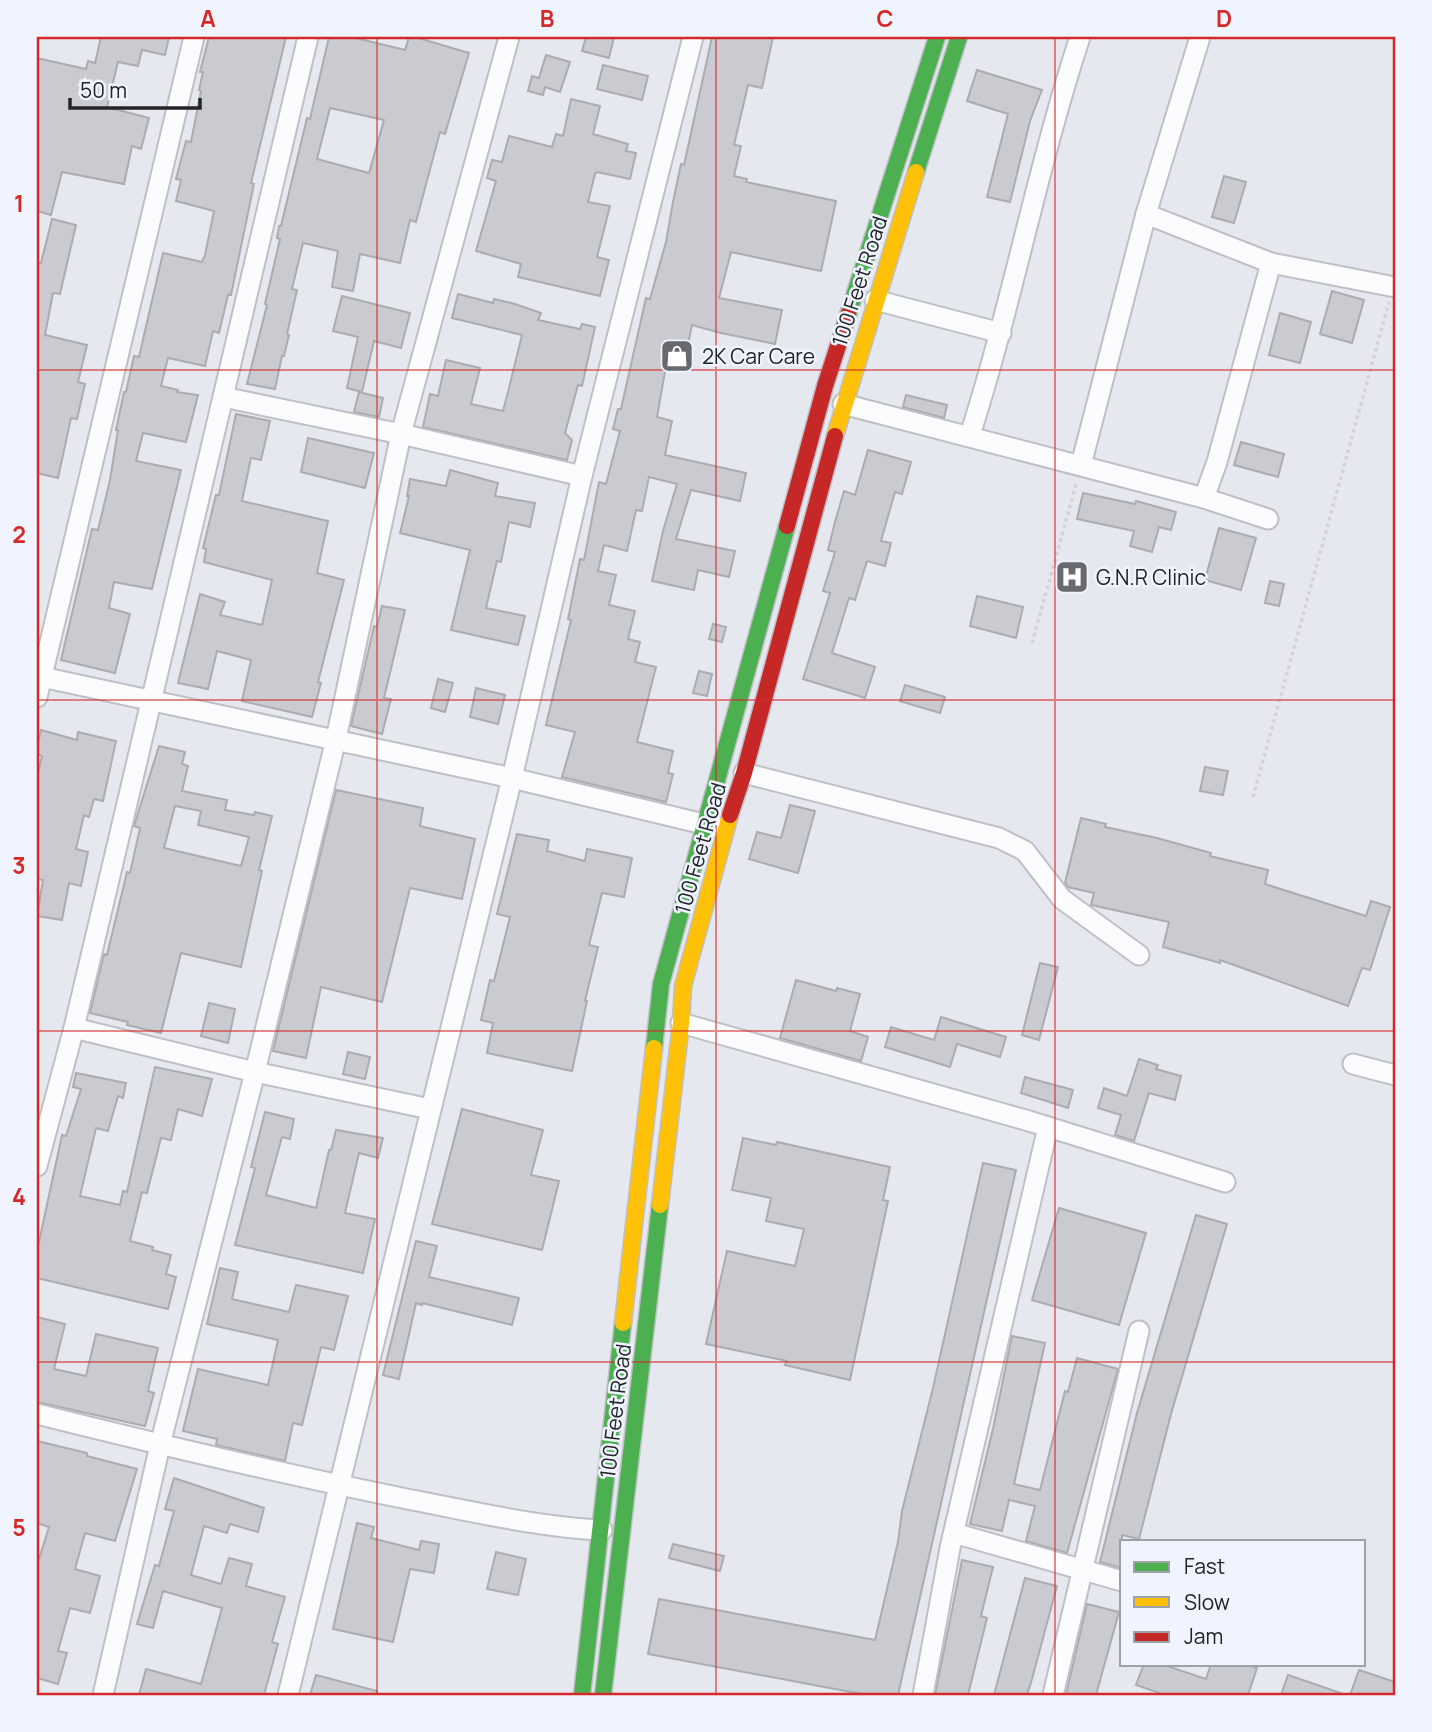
<svg xmlns="http://www.w3.org/2000/svg" width="1432" height="1732" font-family="Manrope,sans-serif">
  <style>
    .building { fill: #c9cbd0; stroke: #abacb1; stroke-width: 2; fill-rule: evenodd }
    .lines { fill: none; stroke-linecap: round; stroke-linejoin: round }
    .street-casing { stroke: #bfc0c6; stroke-width: 23 }
    .fast-casing { stroke: #bfc0c6; stroke-width: 19 }
    .slow-casing { stroke: #bfc0c6; stroke-width: 19 }
    .jam-casing { stroke: #bfc0c6; stroke-width: 19 }
    .path { stroke: #d2d3d5; stroke-width: 3.5; stroke-dasharray: 3.5 3.5; stroke-linecap: butt }
    .street { stroke: #fbfcfd; stroke-width: 19 }
    .fast { stroke: #4caf50; stroke-width: 16 }
    .slow { stroke: #ffc107; stroke-width: 16 }
    .jam { stroke: #c62828; stroke-width: 16 }
    .grid { fill: none; stroke: #d62828; stroke-width: 2; stroke-opacity: 0.55 }
    .labels { text-anchor: middle; dominant-baseline: central; stroke-width: 5; stroke-linejoin: round; paint-order: stroke }
    .street-label { font-size: 21px; fill: #222428; stroke: #f0f4fe }
    .poi-label { font-size: 21px; fill: #222428; stroke: #f0f4fe; text-anchor: start }
    .neatline { fill: none; stroke: #d62828; stroke-width: 2.5 }
    .grid-label { font-size: 23px; text-anchor: middle; font-weight: bold; fill: #d62828 }
  </style>
  <rect width="100%" height="100%" fill="#e6e8ef"/>
  <!-- building -->
  <g class="building">
    <path d="M101 37H169L165 55 142 50 138 66 118 62 107 107 149 118 141 149 132 146 124 184 62 172 51 215 37 211V58L86 69 88 61 95 63Z"/>
    <path d="M209 37H286L251 183 254 184 231 295H228L219 333 213 331 205 366 168 358 161 386 178 390 177 392 198 395 186 442 143 433 136 461 181 470 152 589 114 582 109 608 130 614 115 673 61 660 92 529 98 530 110 480 118 430H116L124 392H126L134 356 139 357 163 253 202 262 205 255 214 211 176 201 181 180 176 179 186 141 191 142 201 91 199 90 203 72H200Z"/>
    <path d="M329 37H352L405 50 409 37H415L469 53 445 134 440 132 416 222 410 220 400 263 360 254 353 291 332 287 338 251 303 243 292 289 297 290 287 334 289 335 284 356H282L275 389 247 384 267 305 265 304 280 239 277 238 279 226H281L307 118 310 119ZM330 108 384 120 369 173 317 159Z"/>
    <path d="M586 37H614L609 58 582 51Z"/>
    <path d="M712 37H773L762 88 748 85 734 145 741 146 734 176 747 179 746 182 836 201 821 271 731 252 719 298 782 310 775 344 721 333 692 325 684 364 667 360 657 417 672 421 665 455 746 473 740 501 691 490 676 539 735 551 729 577 698 570 694 590 652 581 663 531 677 484 649 477 642 511 636 510 627 551 604 545 598 571 616 575 609 605 635 611 628 639 640 642 635 662 656 667 637 742 673 751 668 773 673 774 666 802 562 777 575 732 546 725 571 620 568 619 580 559 584 560 599 482 606 484 620 431 613 429 618 409H621L646 298 650 299 666 242 673 202 681 164 684 165Z"/>
    <path d="M546 55 570 62 560 92 545 87 543 95 528 91 532 76 539 78Z"/>
    <path d="M603 65 648 76 642 100 597 89Z"/>
    <path d="M977 70 1042 90 1030 121 1010 202 987 197 1008 114 967 101Z"/>
    <path d="M571 99 600 106 593 134 628 144 626 151 636 153 630 179 597 172 595 174 588 202 610 206 597 257 609 260 600 296 518 277 521 264 476 251 496 181 487 178 492 160 502 162 509 136 552 147 556 134 563 136Z"/>
    <path d="M1224 176 1246 182 1234 223 1212 217Z"/>
    <path d="M52 219 76 225 60 294 53 293 45 335 87 345 78 382 85 384 77 419 71 418 58 478 37 473V262L41 263Z"/>
    <path d="M1332 291 1364 300 1352 343 1320 334Z"/>
    <path d="M458 294 493 303 494 299 515 304 541 313 538 320 580 329 582 324 595 327 582 386 578 385 565 433 572 440 567 460 423 427 430 394 438 396 446 360 480 368 471 404 503 411 508 392 522 335 452 318Z"/>
    <path d="M342 296 410 313 401 348 374 341 362 392 347 388 358 337 333 331Z"/>
    <path d="M1280 313 1311 322 1300 363 1269 355Z"/>
    <path d="M359 392 383 398 379 417 354 412Z"/>
    <path d="M906 395 947 405 944 418 903 407Z"/>
    <path d="M236 414 270 421 261 460 251 458 242 501 328 521 317 573 344 580 318 682 321 683 312 717 242 701 251 660 217 651 208 689 178 683 200 594 225 602 220 615 262 625 272 580 204 562 206 549 203 548 216 495H219Z"/>
    <path d="M308 438 374 453 365 488 301 472Z"/>
    <path d="M1241 442 1284 454 1278 477 1234 465Z"/>
    <path d="M868 450 911 462 902 494 895 492 881 541 891 543 885 566 867 561 855 600 849 598 832 653 875 667 865 698 803 679 830 593 823 591 835 552 828 550 835 522 844 491 855 495Z"/>
    <path d="M450 470 498 483 495 496 535 503 530 527 509 522 501 562 497 561 486 608 525 616 518 645 451 630 470 550 400 533 409 496H407L410 479 446 486Z"/>
    <path d="M1083 493 1135 504 1136 501 1176 512 1171 530 1159 527 1152 552 1130 546 1134 531 1077 519Z"/>
    <path d="M1219 528 1256 538 1241 590 1205 580Z"/>
    <path d="M1270 581 1284 584 1279 606 1265 603Z"/>
    <path d="M977 596 1023 607 1016 638 970 626Z"/>
    <path d="M382 606 405 610 384 698 391 699 382 734 351 726 374 626 377 627Z"/>
    <path d="M713 624 726 627 722 642 709 639Z"/>
    <path d="M699 671 712 674 707 696 693 693Z"/>
    <path d="M438 679 453 683 445 712 431 708Z"/>
    <path d="M905 685 945 697 940 713 900 701Z"/>
    <path d="M476 688 505 695 498 724 470 717Z"/>
    <path d="M41 730 77 740 78 732 116 741 103 801 94 799 89 817 84 815 76 849 88 852 81 886 69 883 62 920 37 916 43 880 37 879V777L42 756 37 754V748Z"/>
    <path d="M159 746 185 752 182 764 188 766 182 791 227 800 225 810 254 815 255 812 272 816 259 870 262 871 241 967 181 953 161 1033 127 1025 128 1022 90 1013 104 954 107 955 127 872 130 873 140 828 134 826ZM175 806 201 811 198 825 249 837 241 866 164 848Z"/>
    <path d="M1205 767 1228 771 1223 795 1200 791Z"/>
    <path d="M336 790 423 808 420 826 475 839 462 899 410 888 382 1002 321 987 306 1058 273 1051Z"/>
    <path d="M790 805 815 811 798 873 749 859 757 832 781 838Z"/>
    <path d="M1081 818 1106 824 1105 827 1157 838 1211 853 1210 856 1268 870 1265 884 1366 916 1371 901 1390 907 1370 970 1362 968 1348 1006 1220 960V963L1163 947 1169 922 1091 905 1094 893 1068 887 1065 883Z"/>
    <path d="M517 834 549 840 547 851 585 861 587 849 632 858 624 897 602 893 589 945 598 947 585 1001H587L572 1071 487 1053 493 1023 481 1020 490 980 494 981 510 917 497 914Z"/>
    <path d="M1040 963 1058 967 1039 1040 1022 1035Z"/>
    <path d="M796 980 836 991 837 988 860 994 850 1031 868 1037 861 1061 780 1038Z"/>
    <path d="M209 1003 235 1009 228 1043 201 1036Z"/>
    <path d="M941 1017 1006 1037 1000 1057 957 1044 950 1067 885 1047 891 1027 934 1040Z"/>
    <path d="M348 1052 370 1057 365 1079 343 1074Z"/>
    <path d="M1139 1059 1158 1065 1156 1069 1181 1076 1175 1100 1149 1093 1134 1141 1115 1135 1121 1115 1098 1108 1104 1088 1127 1096Z"/>
    <path d="M155 1067 212 1079 202 1116 178 1109 171 1140 161 1138 147 1193 142 1192 130 1241 153 1247 152 1250 171 1255 166 1274 176 1277 168 1309 37 1278V1251L62 1135 66 1136 81 1089 73 1087 76 1073 126 1083 123 1098 118 1096 108 1131 96 1128 80 1196 120 1205 123 1191 127 1192Z"/>
    <path d="M1025 1077 1073 1090 1068 1108 1021 1093Z"/>
    <path d="M462 1109 543 1130 531 1175 559 1181 542 1250 432 1224Z"/>
    <path d="M265 1112 294 1119 290 1139 282 1137 266 1195 316 1208 329 1150H331L336 1130 383 1138 378 1158 359 1153 345 1213 375 1219 363 1273 235 1245 255 1168 251 1167Z"/>
    <path d="M743 1138 776 1145 777 1142 890 1167 883 1200 888 1201 850 1380 785 1365 787 1361 706 1344 727 1251 795 1266 804 1229 766 1221 771 1198 732 1190Z"/>
    <path d="M983 1163 1016 1170 898 1695H867L648 1654 659 1599 875 1640 898 1542 902 1511 933 1388Z"/>
    <path d="M1059 1208 1146 1233 1119 1325 1032 1300Z"/>
    <path d="M1196 1215 1227 1224 1171 1414 1139 1539 1122 1535V1568L1100 1562 1137 1413Z"/>
    <path d="M416 1241 437 1246 429 1277 519 1298 512 1325 422 1303V1305L416 1303 399 1379 383 1375Z"/>
    <path d="M220 1268 238 1272 232 1299 289 1312 296 1285 348 1296 334 1350 321 1347 302 1425 293 1423 285 1461 216 1445 217 1439 183 1431 198 1369 268 1385 278 1340 207 1324Z"/>
    <path d="M37 1317 65 1324 54 1369 86 1376 96 1334 158 1348 148 1391 154 1393 145 1426 37 1402Z"/>
    <path d="M1012 1336 1045 1343 1014 1484 1040 1490 1065 1391 1068 1392 1077 1358 1118 1369 1067 1553 1026 1541 1035 1506 1009 1500 1002 1531 970 1524 993 1429Z"/>
    <path d="M37 1441 87 1453V1456L137 1469 115 1541 85 1533 75 1569 100 1576 90 1613 70 1608 58 1651 67 1653 58 1684 37 1678V1558L39 1559 49 1527 37 1523Z"/>
    <path d="M174 1478 264 1508 258 1532 230 1524 227 1533 204 1526 191 1575 221 1584 229 1558 252 1564 246 1586 285 1597 272 1642 278 1644 264 1695H139L146 1669 201 1684 222 1608 163 1591 153 1628 137 1624 155 1565 159 1566 174 1511 165 1509Z"/>
    <path d="M357 1523 374 1527 371 1538 419 1550 421 1541 439 1544 434 1573 410 1569 393 1642 333 1629Z"/>
    <path d="M673 1544 724 1556 720 1571 669 1558Z"/>
    <path d="M496 1552 526 1559 518 1595 487 1589Z"/>
    <path d="M962 1560 993 1567 981 1616 987 1618 968 1695H935Z"/>
    <path d="M1025 1578 1057 1586 1032 1679 1027 1695H994Z"/>
    <path d="M1087 1604 1119 1612 1096 1695H1066Z"/>
    <path d="M1144 1664H1161L1206 1679 1211 1664H1246L1257 1668 1248 1695H1165L1136 1685Z"/>
    <path d="M1359 1670 1395 1682V1695H1350Z"/>
    <path d="M316 1675 377 1691V1695H310Z"/>
    <path d="M1288 1675 1341 1693 1340 1695H1281Z"/>
  </g>
  <g class="lines">
    <defs>
      <g id="street">
        <path d="M1146 214 1271 263 1395 287"/>
        <path d="M875 300 1001 333"/>
        <path d="M223 397 401 434 582 476"/>
        <path d="M843 404 1204 498 1217 462 1271 263"/>
        <path d="M970 435C1012 304 1037 168 1080 37"/>
        <path d="M1081 465 1146 214 1200 37"/>
        <path d="M1204 498 1268 519"/>
        <path d="M37 676 512 778 716 827"/>
        <path d="M37 697 194 37"/>
        <path d="M744 773 999 838 1025 851 1062 899 1139 955"/>
        <path d="M681 1023 1029 1121 1225 1182"/>
        <path d="M74 1028 255 1072 430 1109"/>
        <path d="M1353 1064 1395 1075"/>
        <path d="M37 1166 74 1028 308 37"/>
        <path d="M37 1414C161 1445 286 1475 412 1500 475 1512 538 1527 602 1530"/>
        <path d="M954 1533 1122 1581"/>
        <path d="M103 1695 160 1445 255 1072 336 739 401 434 509 37"/>
        <path d="M288 1695 512 778 582 476 693 37"/>
        <path d="M923 1695 950 1548 1048 1127"/>
        <path d="M1053 1695 1139 1331"/>
      </g>
      <g id="fast">
        <path d="M916 172 959 37"/>
        <path d="M848 315 937 37"/>
        <path d="M654 1048 661 984 787 526"/>
        <path d="M582 1695 623 1323"/>
        <path d="M603 1695 660 1205"/>
      </g>
      <g id="slow">
        <path d="M835 436 916 172"/>
        <path d="M660 1205 681 1023 683 986 730 815"/>
        <path d="M623 1323 654 1048"/>
      </g>
      <g id="jam">
        <path d="M787 526 825 386 848 315"/>
        <path d="M730 815 744 773 835 436"/>
      </g>
    </defs>
    <!-- street casing -->
    <use href="#street" class="street-casing"/>
    <!-- fast casing -->
    <use href="#fast" class="fast-casing"/>
    <!-- slow casing -->
    <use href="#slow" class="slow-casing"/>
    <!-- jam casing -->
    <use href="#jam" class="jam-casing"/>
    <!-- path -->
    <g class="path">
      <path d="M1032 643 1077 481"/>
      <path d="M1253 797 1389 302"/>
    </g>
    <!-- street -->
    <use href="#street" class="street"/>
    <!-- fast -->
    <use href="#fast" class="fast"/>
    <!-- slow -->
    <use href="#slow" class="slow"/>
    <!-- jam -->
    <use href="#jam" class="jam"/>
  </g>
  <!-- grid -->
  <path class="grid" d="M377 37V1695M716 37V1695M1055 37V1695M37 370H1395M37 700H1395M37 1031H1395M37 1362H1395"/>
  <!-- icons -->
  <defs>
    <symbol id="shop-square" viewBox="-11 -11 22 22"><rect x="-9" y="-9" width="18" height="18" rx="4" fill="#67696e" stroke="#f0f4fe"/><path d="M-5-2.5h2.3a2.7 3.5 0 0 1 5.4 0H5L5.5 6h-11ZM-1.5-2.5h3a1.5 2.3 0 0 0-3 0Z" fill="#fff"/></symbol>
    <symbol id="hospital-square" viewBox="-11 -11 22 22"><rect x="-9" y="-9" width="18" height="18" rx="4" fill="#67696e" stroke="#f0f4fe"/><path d="M-5-5h3v3.5h4V-5h3V5h-3V1.5h-4V5h-3Z" fill="#fff"/></symbol>
  </defs>
  <g fill-rule="evenodd">
    <use href="#shop-square" x="658" y="337" width="38" height="38"/>
    <use href="#hospital-square" x="1053" y="558" width="38" height="38"/>
  </g>
  <g class="labels">
    <!-- street labels -->
    <g class="street-label">
      <text transform="translate(859 281) rotate(-72)">100 Feet Road</text>
      <text transform="translate(700 848) rotate(-74)">100 Feet Road</text>
      <text transform="translate(615 1411) rotate(-83)">100 Feet Road</text>
    </g>
    <!-- poi labels -->
    <g class="poi-label">
      <text x="702" y="356">2K Car Care</text>
      <text x="1096" y="577">G.N.R Clinic</text>
    </g>
  </g>
  <!-- border -->
  <rect width="1432" height="1732" fill="none" stroke="#f0f4fe" stroke-width="77"/>
  <!-- legend -->
  <rect x="1120" y="1540" width="245" height="126" fill="#f0f4fe" stroke="#9ea1a8" stroke-width="2"/>
  <rect x="1134" y="1562" width="35" height="10" fill="#4caf50" stroke="#9ea1a8" stroke-width="2"/>
  <text x="1184" y="1574" font-size="21" fill="#222428">Fast</text>
  <rect x="1134" y="1597" width="35" height="10" fill="#ffc107" stroke="#9ea1a8" stroke-width="2"/>
  <text x="1184" y="1610" font-size="21" fill="#222428">Slow</text>
  <rect x="1134" y="1632" width="35" height="10" fill="#c62828" stroke="#9ea1a8" stroke-width="2"/>
  <text x="1184" y="1644" font-size="21" fill="#222428">Jam</text>
  <!-- scale -->
  <path d="M70 98v10h130v-10" fill="none" stroke="#222428" stroke-width="3.5"/>
  <text x="80" y="98" font-size="21" fill="#222428" stroke="#f0f4fe" stroke-width="5" paint-order="stroke">50 m</text>
  <rect x="38" y="38" width="1356" height="1656" class="neatline"/>
  <g class="grid-label">
    <text x="208" y="27">A</text>
    <text x="547" y="27">B</text>
    <text x="885" y="27">C</text>
    <text x="1224" y="27">D</text>
    <text x="19" y="212">1</text>
    <text x="19" y="543">2</text>
    <text x="19" y="874">3</text>
    <text x="19" y="1205">4</text>
    <text x="19" y="1536">5</text>
  </g>
</svg>
